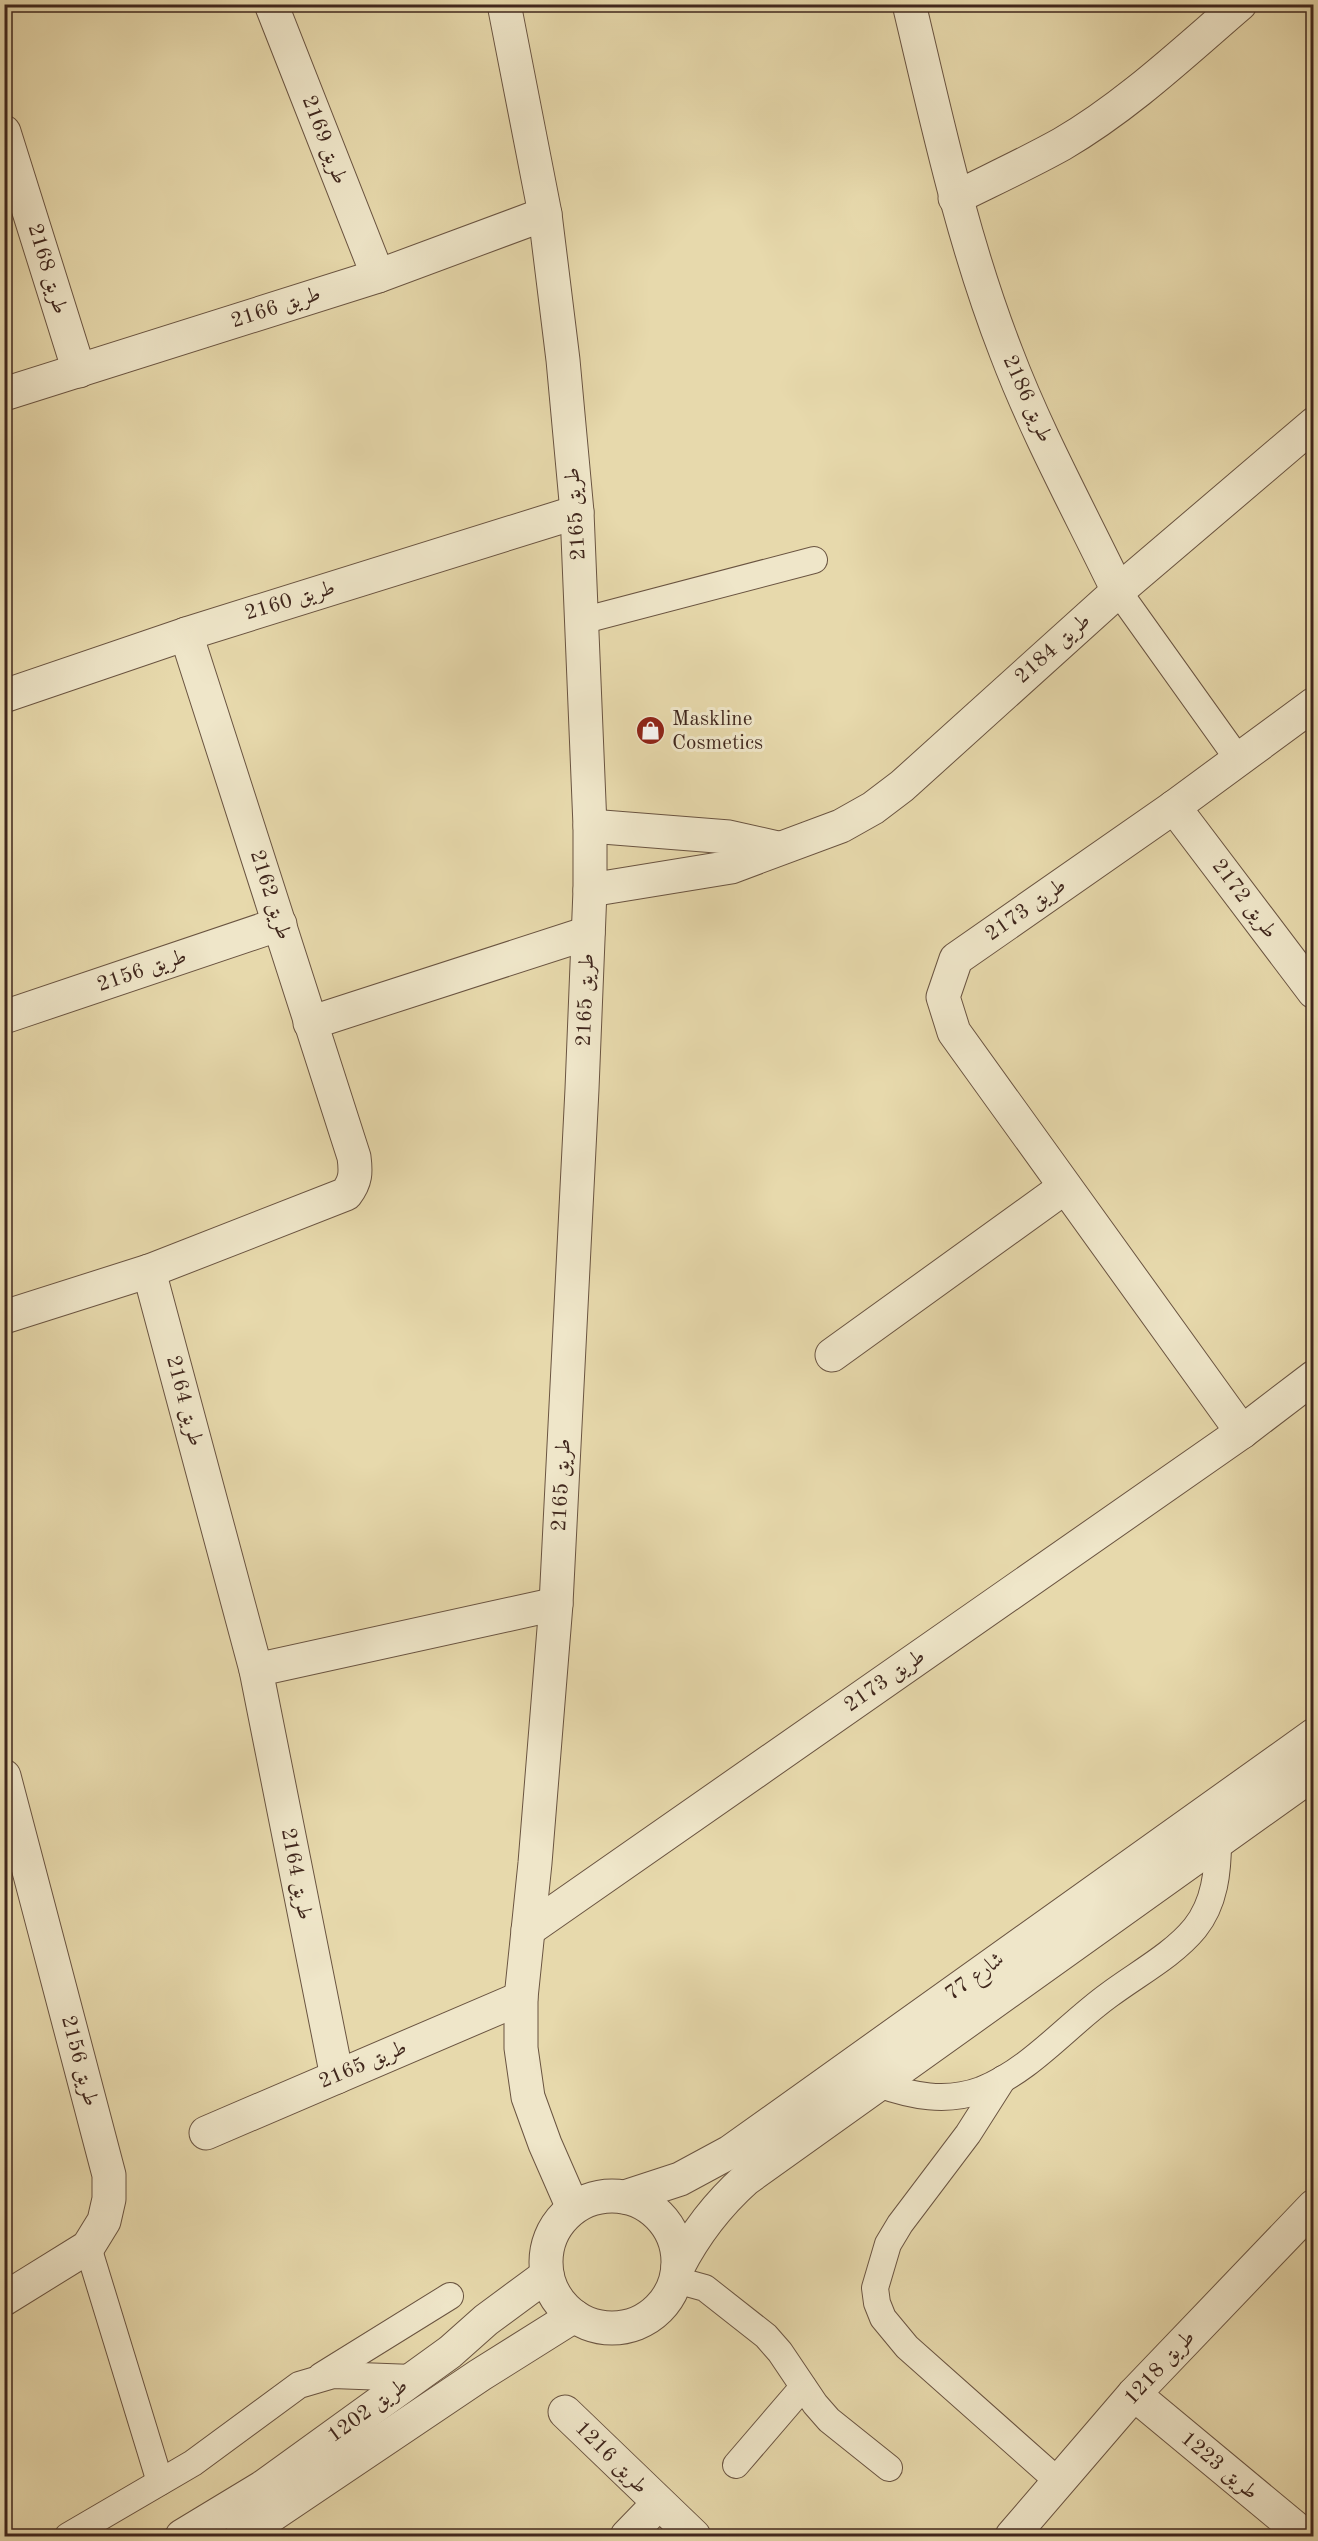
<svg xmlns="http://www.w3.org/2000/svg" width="1318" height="2541" font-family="'Old Standard TT',Amiri,serif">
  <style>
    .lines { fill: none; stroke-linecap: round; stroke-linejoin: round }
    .service-casing { stroke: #6a5441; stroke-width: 28 }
    .minor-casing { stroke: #6a5441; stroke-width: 35 }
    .tertiary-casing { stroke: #6a5441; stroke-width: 35 }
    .service { stroke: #efe6c9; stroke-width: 26 }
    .minor { stroke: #efe6c9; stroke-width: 33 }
    .tertiary { stroke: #efe6c9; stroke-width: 33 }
    .labels { text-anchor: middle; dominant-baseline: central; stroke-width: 6; stroke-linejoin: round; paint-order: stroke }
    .street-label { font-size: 21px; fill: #40271d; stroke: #efe6c9 }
    .poi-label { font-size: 21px; fill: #40271d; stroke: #efe6c9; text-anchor: start }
  </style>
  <rect width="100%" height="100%" fill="#e7d9ac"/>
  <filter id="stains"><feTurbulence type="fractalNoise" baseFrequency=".00333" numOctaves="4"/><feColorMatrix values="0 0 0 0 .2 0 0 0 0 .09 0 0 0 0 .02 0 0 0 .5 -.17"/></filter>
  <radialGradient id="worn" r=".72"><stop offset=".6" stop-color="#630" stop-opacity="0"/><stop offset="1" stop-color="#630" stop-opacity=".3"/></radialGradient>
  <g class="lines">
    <defs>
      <g id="service">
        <path d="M1118 591 1238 759"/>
        <path d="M581 621 814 560"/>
        <path d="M1003 2079 968 2134 900 2224 888 2244 875 2288 877 2303 883 2318 907 2347 1059 2482"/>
        <path d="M878 2084C912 2096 946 2103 981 2090 1031 2070 1066 2026 1109 1995 1137 1974 1173 1955 1195 1928 1215 1903 1218 1871 1218 1841"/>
        <path d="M88 2247 160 2482"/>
        <path d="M676 2280 705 2288 766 2336 780 2352 815 2404 829 2420 889 2468"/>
        <path d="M321 2376 450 2296"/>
        <path d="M736 2465 803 2387"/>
        <path d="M68 2536 193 2463 299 2385 333 2375 413 2378"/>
      </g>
      <g id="minor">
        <path d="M271 4 378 276"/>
        <path d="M909 4C937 121 962 239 1006 352 1037 434 1080 512 1118 591"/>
        <path d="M4 132 79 371"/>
        <path d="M955 198C991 180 1028 163 1062 144 1127 106 1183 53 1240 4"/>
        <path d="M4 394 378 276 545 214"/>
        <path d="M4 696 186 634 577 512"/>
        <path d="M1174 807 1314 992"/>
        <path d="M590 826 729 837 778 848"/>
        <path d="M590 890 731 867 841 826 873 808 902 786 1118 591 1314 424"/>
        <path d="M4 1017 280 924"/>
        <path d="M310 1023 588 933"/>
        <path d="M149 1271 256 1670 337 2077"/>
        <path d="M4 1317 149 1271 346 1194C356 1181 356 1172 354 1157L186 634"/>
        <path d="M832 1355 1065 1187"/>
        <path d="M1242 1432 954 1032 943 997 956 959 1174 807 1314 704"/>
        <path d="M256 1670 556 1604"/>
        <path d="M4 1776 109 2175V2199L104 2221 88 2247 4 2299"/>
        <path d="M528 1930 1242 1432 1314 1377"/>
        <path d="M206 2133 521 1998"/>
        <path d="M1134 2394 1305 2536"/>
        <path d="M565 2412 694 2536"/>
        <path d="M627 2536 658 2504"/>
        <path d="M1012 2536 1134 2394 1314 2206"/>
      </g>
      <g id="tertiary">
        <path d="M504 4 545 214 563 360 577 512 590 826V890L582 1089 556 1604 535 1863 521 1998V2048L528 2097 545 2144 573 2208"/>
        <circle cx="612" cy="2262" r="66"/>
        <path d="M625 2197 680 2179 730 2152 1314 1735"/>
        <path d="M678 2267C696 2232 717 2205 746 2179L1314 1773"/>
        <path d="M182 2536 263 2487 450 2352 486 2320 547 2275"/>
        <path d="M241 2536 480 2375 574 2316"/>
      </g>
    </defs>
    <!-- service casing -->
    <use href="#service" class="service-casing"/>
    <!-- minor casing -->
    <use href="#minor" class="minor-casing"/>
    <!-- tertiary casing -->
    <use href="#tertiary" class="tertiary-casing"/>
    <!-- service -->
    <use href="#service" class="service"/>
    <!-- minor -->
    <use href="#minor" class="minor"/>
    <!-- tertiary -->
    <use href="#tertiary" class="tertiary"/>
  </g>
  <!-- icons -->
  <defs>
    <symbol id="shop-disc" viewBox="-11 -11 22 22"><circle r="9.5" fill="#8f2418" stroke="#efe6c9"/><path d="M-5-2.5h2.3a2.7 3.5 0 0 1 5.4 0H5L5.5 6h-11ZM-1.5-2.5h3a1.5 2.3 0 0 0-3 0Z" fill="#fff"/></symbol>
  </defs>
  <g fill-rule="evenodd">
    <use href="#shop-disc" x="634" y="714" width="33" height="33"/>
  </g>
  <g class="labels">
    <!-- street labels -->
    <g class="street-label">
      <text transform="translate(324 140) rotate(69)">طريق 2169</text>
      <text transform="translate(47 269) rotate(73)">طريق 2168</text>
      <text transform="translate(276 308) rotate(-18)">طريق 2166</text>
      <text transform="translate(1027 399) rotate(66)">طريق 2186</text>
      <text transform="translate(576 514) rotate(-94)">طريق 2165</text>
      <text transform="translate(290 601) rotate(-17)">طريق 2160</text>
      <text transform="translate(1053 649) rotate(-42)">طريق 2184</text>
      <text transform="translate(270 895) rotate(72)">طريق 2162</text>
      <text transform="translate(1244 899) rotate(53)">طريق 2172</text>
      <text transform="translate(1026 910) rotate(-35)">طريق 2173</text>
      <text transform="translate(142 971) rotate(-19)">طريق 2156</text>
      <text transform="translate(586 1000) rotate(-88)">طريق 2165</text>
      <text transform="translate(184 1401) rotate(75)">طريق 2164</text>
      <text transform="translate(562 1485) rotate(-87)">طريق 2165</text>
      <text transform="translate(885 1681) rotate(-35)">طريق 2173</text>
      <text transform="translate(296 1874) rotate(79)">طريق 2164</text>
      <text transform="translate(975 1977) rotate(-36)">شارع 77</text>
      <text transform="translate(79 2061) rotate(75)">طريق 2156</text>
      <text transform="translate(363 2065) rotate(-23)">طريق 2165</text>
      <text transform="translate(1160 2368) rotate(-47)">طريق 1218</text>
      <text transform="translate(368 2411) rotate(-36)">طريق 1202</text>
      <text transform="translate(611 2458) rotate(45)">طريق 1216</text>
      <text transform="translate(1219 2466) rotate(40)">طريق 1223</text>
    </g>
    <!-- poi labels -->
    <g class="poi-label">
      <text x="672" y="719">Maskline<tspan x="672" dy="24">Cosmetics</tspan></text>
    </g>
  </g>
  <!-- margin -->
  <rect width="1318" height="2541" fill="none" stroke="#e7d9ac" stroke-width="24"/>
  <rect x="6" y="6" width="1306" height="2529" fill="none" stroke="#40271d" stroke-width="3"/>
  <rect x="12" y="12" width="1294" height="2517" fill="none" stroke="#40271d" stroke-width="1.5"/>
  <rect width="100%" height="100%" filter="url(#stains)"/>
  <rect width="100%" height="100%" fill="url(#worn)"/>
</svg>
